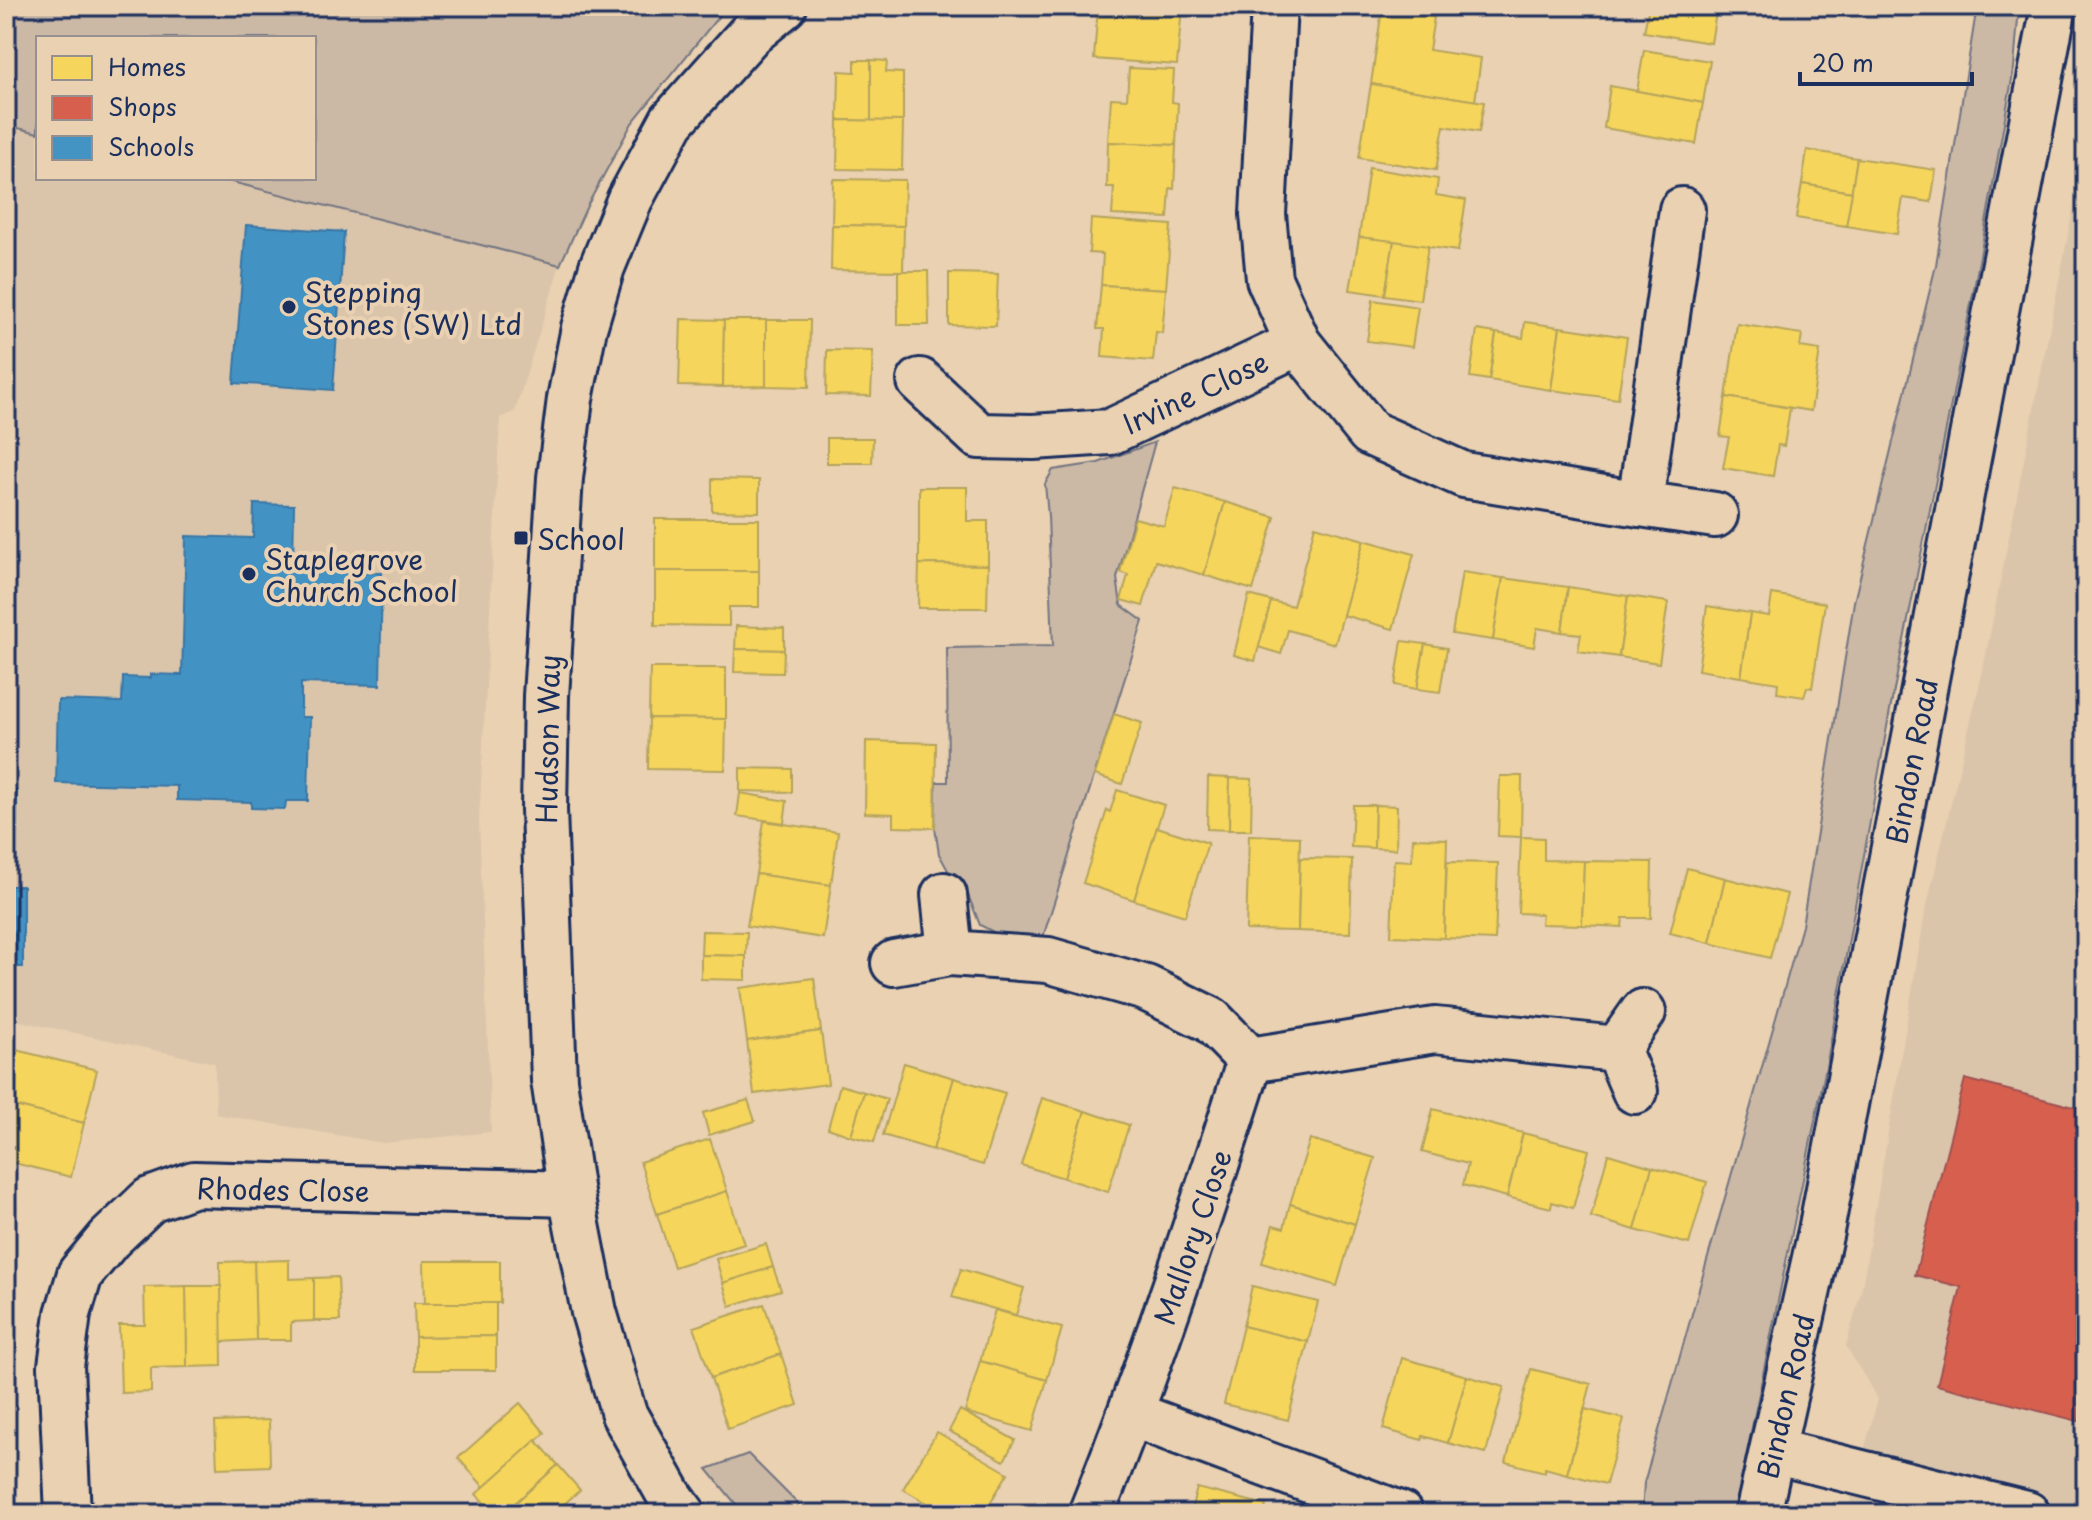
<svg xmlns="http://www.w3.org/2000/svg" width="2092" height="1520" font-family="'Playpen Sans',sans-serif">
  <style>
    .built { fill: #dac5ab }
    .green { fill: #cbb9a5; stroke: #737482; stroke-width: 2 }
    .homes { fill: #f6d55c; stroke: #b4a35d; stroke-width: 2 }
    .shops { fill: #d6604d; stroke: #9e5152; stroke-width: 2 }
    .schools { fill: #4393c3; stroke: #3775a5; stroke-width: 2 }
    .lines { fill: none; stroke-linecap: round; stroke-linejoin: round }
    .minor-casing { stroke: #1b2f5e; stroke-width: 50 }
    .minor { stroke: #e9d1b1; stroke-width: 44 }
    .poi-dot { fill: #1b2f5e; stroke: #e9d1b1; stroke-width: 3 }
    .labels { text-anchor: middle; dominant-baseline: central; stroke-width: 8; stroke-linejoin: round; paint-order: stroke }
    .poi-label { font-size: 28px; fill: #1b2f5e; stroke: #e9d1b1; text-anchor: start }
    .street-label { font-size: 28px; fill: #1b2f5e; stroke: #e9d1b1 }
  </style>
  <rect width="100%" height="100%" fill="#e9d1b1"/>
  <filter id="ink" filterUnits="userSpaceOnUse"><feTurbulence type="fractalNoise" baseFrequency=".0125" numOctaves="2"/><feDisplacementMap in="SourceGraphic" scale="16" xChannelSelector="R" yChannelSelector="G"/><feConvolveMatrix kernelMatrix="1 2 1 2 8 2 1 2 1" color-interpolation-filters="sRGB"/></filter>
  <g filter="url(#ink)">
    <!-- built -->
    <g class="built">
      <path d="M6 125 38 133V178H216L560 265 515 411 500 418 479 820 491 1132 383 1143 216 1114 215 1063 6 1018Z"/>
      <path d="M2086 143V1514H1847L1878 1399 1846 1346 1862 1288 1925 913 1983 670Z"/>
    </g>
    <!-- green -->
    <g class="green">
      <path d="M6 6H727L632 123 587 206 560 265 216 178H314V38H38V133L6 125Z"/>
      <path d="M1977 6H2019L2014 68 1974 289 1890 710 1827 1062 1739 1491 1732 1514H1642L1644 1483 1802 926 1854 602 1936 265Z"/>
      <path d="M1155 442 1117 578 1121 605 1143 621 1044 934 1040 942 1001 936 980 925 963 882 950 874 939 854 935 828 936 782H948L947 648 1053 646 1048 516 1045 484 1053 470 1098 463Z"/>
      <path d="M748 1454 808 1514H744L707 1469Z"/>
    </g>
    <!-- homes -->
    <g class="homes">
      <path d="M1098 6H1182L1177 65 1094 59Z"/>
      <path d="M1402 6H1451L1450 13Z"/>
      <path d="M1649 6H1717L1711 43 1644 32Z"/>
      <path d="M1382 9 1434 17 1429 50 1481 58 1475 101 1371 84Z"/>
      <path d="M1644 50 1710 61 1703 103 1637 91Z"/>
      <path d="M855 60H871V121L838 120 839 71 855 72Z"/>
      <path d="M871 60 887 61 886 72 903 73V121H871Z"/>
      <path d="M1129 68 1174 70 1172 102 1178 103 1176 145 1108 142 1111 98 1127 99Z"/>
      <path d="M1371 84 1484 102 1479 132 1444 126 1436 170 1359 158Z"/>
      <path d="M1610 86 1703 103 1696 144 1604 128Z"/>
      <path d="M838 120 903 121 902 170 837 169Z"/>
      <path d="M1108 142 1176 145 1174 189 1170 188 1168 218 1112 215 1114 187H1107Z"/>
      <path d="M1807 150 1857 158 1852 192 1802 184Z"/>
      <path d="M1857 158 1936 170 1931 202 1903 198 1897 234 1846 226Z"/>
      <path d="M1369 168 1438 179 1436 195 1466 200 1458 251 1359 237Z"/>
      <path d="M833 179 905 180 904 226 832 225Z"/>
      <path d="M1802 184 1852 192 1846 226 1796 218Z"/>
      <path d="M1091 219 1171 225 1166 289 1101 285 1103 254 1089 253Z"/>
      <path d="M832 225 904 226 903 271 831 270Z"/>
      <path d="M1359 237 1394 241 1385 295 1350 290Z"/>
      <path d="M1394 241 1428 246 1420 300 1385 295Z"/>
      <path d="M898 271H928L929 325H898Z"/>
      <path d="M949 273 998 274 996 326 949 325Z"/>
      <path d="M1101 285 1166 289 1162 333 1156 332 1153 361 1102 357 1104 329H1097Z"/>
      <path d="M1373 300 1418 307 1412 347 1367 341Z"/>
      <path d="M681 319 724 320 723 387 679 386Z"/>
      <path d="M724 320H766V386L723 387Z"/>
      <path d="M766 320H810L809 387 766 386Z"/>
      <path d="M1525 322 1560 327 1551 390 1489 380 1496 333 1523 338Z"/>
      <path d="M1737 324 1802 334 1800 347 1820 350 1811 411 1726 397Z"/>
      <path d="M1560 327 1627 337 1618 399 1551 390Z"/>
      <path d="M1477 330 1496 333 1489 380 1470 377Z"/>
      <path d="M827 350 873 351 871 396 826 395Z"/>
      <path d="M1726 397 1790 408 1784 446 1778 445 1773 476 1723 468 1729 437 1720 436Z"/>
      <path d="M827 438H873L872 463H827Z"/>
      <path d="M712 479 759 480V512L712 511Z"/>
      <path d="M919 487H967V521H988V565L919 564Z"/>
      <path d="M1175 488 1225 502 1204 575 1156 561 1143 606 1121 600 1128 575 1120 572 1135 518 1164 526Z"/>
      <path d="M1225 502 1275 517 1253 590 1204 575Z"/>
      <rect x="655" y="519" width="104" height="52"/>
      <path d="M1315 526 1364 540 1335 644 1288 630 1281 654 1258 647 1271 601 1293 606Z"/>
      <path d="M1364 540 1414 554 1393 629 1343 615Z"/>
      <path d="M919 564 988 565 987 608H918Z"/>
      <path d="M655 571H759V607H729V626L655 625Z"/>
      <path d="M1462 572 1503 578 1493 640 1452 634Z"/>
      <path d="M1503 578 1568 587 1562 632 1537 628 1534 647 1493 640Z"/>
      <path d="M1568 587 1628 596 1619 657 1578 651 1581 634 1562 632Z"/>
      <path d="M1772 594 1825 603 1812 688 1807 687 1804 697 1777 693 1778 683 1741 677 1750 613 1769 616Z"/>
      <path d="M1249 595 1271 601 1255 661 1234 655Z"/>
      <path d="M1628 596 1668 602 1659 663 1619 657Z"/>
      <path d="M1707 606 1750 613 1741 677 1698 670Z"/>
      <path d="M736 626 784 628V650L735 649Z"/>
      <path d="M1402 641 1425 644 1417 689 1395 685Z"/>
      <path d="M1425 644 1447 648 1440 692 1417 689Z"/>
      <path d="M735 649 784 650 783 673 734 672Z"/>
      <path d="M650 668H726V719L649 718Z"/>
      <path d="M1114 714 1142 723 1122 784 1095 775Z"/>
      <path d="M649 718 726 719 725 770 648 769Z"/>
      <path d="M866 741 936 743 935 828 893 827V814L865 813Z"/>
      <path d="M740 768 792 769V792L740 791Z"/>
      <path d="M1500 776H1522L1521 837 1498 836Z"/>
      <path d="M1208 777 1230 778 1229 830 1207 829Z"/>
      <path d="M1230 778 1252 779 1251 830H1229Z"/>
      <path d="M1117 790 1164 805 1134 900 1083 883 1107 810 1110 812Z"/>
      <path d="M740 793 787 801 784 823 737 816Z"/>
      <path d="M1353 805H1375L1374 848 1351 847Z"/>
      <path d="M1375 805 1397 806 1396 849 1374 848Z"/>
      <path d="M764 821 838 832 831 885 756 874Z"/>
      <path d="M1157 827 1208 843 1185 916 1134 900Z"/>
      <path d="M1249 835 1300 837 1298 931 1246 930Z"/>
      <path d="M1521 837 1544 838V860L1584 861 1582 925 1541 924 1542 914 1518 913Z"/>
      <path d="M1413 838 1447 839 1444 938 1391 936 1394 860 1412 861Z"/>
      <path d="M1300 858 1352 859 1350 933 1298 931Z"/>
      <path d="M1584 861 1652 862 1651 918H1623L1622 927 1582 925Z"/>
      <path d="M1447 862 1498 863 1495 940 1444 938Z"/>
      <path d="M1687 868 1725 878 1710 943 1670 933Z"/>
      <path d="M756 874 831 885 823 938 747 926Z"/>
      <path d="M1725 878 1787 894 1770 958 1710 943Z"/>
      <path d="M702 931 747 932 746 956 701 955Z"/>
      <path d="M701 955 746 956V980L701 979Z"/>
      <path d="M814 978 821 1031 747 1041 740 988Z"/>
      <path d="M821 1031 828 1084 754 1094 747 1041Z"/>
      <path d="M12 1049 97 1070 84 1123 6 1104V1074Z"/>
      <path d="M904 1063 954 1078 933 1150 883 1135Z"/>
      <path d="M954 1078 1005 1093 983 1165 933 1150Z"/>
      <path d="M840 1085 864 1092 851 1136 828 1128Z"/>
      <path d="M864 1092 887 1099 874 1142 851 1136Z"/>
      <path d="M1042 1098 1085 1111 1064 1178 1021 1165Z"/>
      <path d="M748 1100 755 1121 709 1135 703 1113Z"/>
      <path d="M6 1104 84 1123 71 1177 6 1161Z"/>
      <path d="M1433 1109 1523 1133 1507 1197 1463 1185 1468 1164 1422 1152Z"/>
      <path d="M1085 1111 1129 1125 1108 1192 1064 1178Z"/>
      <path d="M1523 1133 1589 1150 1573 1208 1552 1202 1551 1208 1507 1197Z"/>
      <path d="M710 1139 727 1191 657 1214 640 1162Z"/>
      <path d="M1310 1139 1375 1158 1355 1224 1290 1204Z"/>
      <path d="M1608 1154 1652 1167 1635 1230 1591 1217Z"/>
      <path d="M1652 1167 1707 1182 1689 1244 1635 1230Z"/>
      <path d="M727 1191 744 1244 674 1267 657 1214Z"/>
      <path d="M1290 1204 1355 1224 1337 1286 1262 1263 1273 1225 1284 1228Z"/>
      <path d="M6 1205 16 1207 6 1243Z"/>
      <path d="M766 1244 773 1267 723 1283 716 1259Z"/>
      <path d="M289 1260V1279L314 1278V1321L291 1322V1340H256L254 1261Z"/>
      <path d="M254 1261 256 1340 221 1342 220 1262Z"/>
      <path d="M424 1261H500V1303H425Z"/>
      <path d="M773 1267 781 1290 730 1306 723 1283Z"/>
      <path d="M961 1269 1024 1288 1016 1315 952 1297Z"/>
      <path d="M338 1277 340 1321H314V1278Z"/>
      <path d="M186 1286H221L222 1366 187 1367Z"/>
      <path d="M186 1286 187 1367 151 1368V1392L121 1393 119 1325H145L144 1287Z"/>
      <path d="M1252 1286 1318 1302 1308 1342 1243 1326Z"/>
      <path d="M414 1303H496V1336L415 1337Z"/>
      <path d="M764 1304 781 1354 711 1378 694 1327Z"/>
      <path d="M995 1310 1062 1328 1047 1380 980 1361Z"/>
      <path d="M1243 1326 1308 1342 1288 1420 1224 1404Z"/>
      <path d="M496 1336V1370H415V1337Z"/>
      <path d="M781 1354 798 1405 728 1429 711 1378Z"/>
      <path d="M1402 1358 1467 1376 1448 1443 1423 1436 1422 1440 1383 1429Z"/>
      <path d="M980 1361 1047 1380 1032 1431 965 1412Z"/>
      <path d="M1531 1369 1591 1384 1567 1474 1545 1468V1472L1506 1462Z"/>
      <path d="M1467 1376 1504 1387 1486 1453 1448 1443Z"/>
      <path d="M520 1403 545 1433 484 1487 458 1458Z"/>
      <path d="M1585 1409 1624 1419 1606 1484 1567 1474Z"/>
      <path d="M960 1410 1015 1440 1004 1461 949 1431Z"/>
      <path d="M269 1420 270 1466 217 1468 215 1422Z"/>
      <path d="M937 1432 1008 1473 987 1508 981 1504 974 1514H946L903 1489Z"/>
      <path d="M536 1440 558 1465 503 1514H494L476 1494Z"/>
      <path d="M558 1465 580 1490 553 1514H503Z"/>
      <path d="M1197 1488 1266 1505 1264 1514H1190Z"/>
    </g>
    <!-- shops -->
    <path class="shops" d="M1965 1079 2086 1110V1423L1937 1385 1961 1287 1915 1275Z"/>
    <!-- schools -->
    <g class="schools">
      <path d="M246 225 344 232 333 390 234 383Z"/>
      <path d="M254 504 294 505 293 571 382 573 380 685 301 683V717H310L308 801H286L285 809 251 808V802L177 800V786L56 783 58 700 122 702 123 677 151 678V674L182 675 186 536 253 538Z"/>
      <path d="M6 658H10L8 764H6Z"/>
      <path d="M6 791H17L16 862H6Z"/>
      <rect x="6" y="886" width="17" height="81"/>
    </g>
    <g class="lines">
      <defs>
        <g id="minor">
          <path d="M1274 6 1263 214 1269 279 1298 343 1370 433 1464 475 1640 504 1682 210"/>
          <path d="M920 381 979 436 1033 437 1110 432 1298 343"/>
          <path d="M1640 504 1715 515"/>
          <path d="M944 895 950 953"/>
          <path d="M894 963 950 953 1048 960 1146 988 1211 1020 1250 1060C1201 1213 1151 1365 1091 1514"/>
          <path d="M1617 1049 1643 1012"/>
          <path d="M1250 1060 1435 1030 1617 1049 1635 1091"/>
          <path d="M1131 1414 1400 1514"/>
          <path d="M1773 1451 2027 1514"/>
          <path d="M68 1514 61 1366 68 1314 80 1274 109 1239 150 1200 194 1184 571 1194"/>
          <path d="M683 1514 670 1496 624 1414 594 1312 571 1194 554 1080 544 810 546 696 560 478 570 399 584 328 602 267 630 199 672 121 749 35 784 6"/>
          <path d="M1758 1514 1821 1231 2054 6"/>
        </g>
      </defs>
      <!-- minor casing -->
      <use href="#minor" class="minor-casing"/>
      <!-- minor -->
      <use href="#minor" class="minor"/>
    </g>
  </g>
  <!-- markers -->
  <g class="poi-dot">
    <circle cx="289" cy="307" r="8"/>
    <rect x="513" y="530" width="16" height="16" rx="4"/>
    <circle cx="249" cy="574" r="8"/>
  </g>
  <g class="labels">
    <!-- poi labels -->
    <g class="poi-label">
      <text x="305" y="291">Stepping<tspan x="305" dy="32">Stones (SW) Ltd</tspan></text>
      <text x="537" y="538">School</text>
      <text x="265" y="558">Staplegrove<tspan x="265" dy="32">Church School</tspan></text>
    </g>
    <!-- street labels -->
    <g class="street-label">
      <text transform="translate(1195 392) rotate(-25)">Irvine Close</text>
      <text transform="translate(547 739) rotate(-89)">Hudson Way</text>
      <text transform="translate(1911 761) rotate(-79)">Bindon Road</text>
      <text transform="translate(283 1189) rotate(1)">Rhodes Close</text>
      <text transform="translate(1192 1237) rotate(-71)">Mallory Close</text>
      <text transform="translate(1785 1396) rotate(-77)">Bindon Road</text>
    </g>
  </g>
  <!-- margin -->
  <rect width="2092" height="1520" fill="none" stroke="#e9d1b1" stroke-width="32"/>
  <rect x="16" y="16" width="2060" height="1488" fill="none" stroke="#1b2f5e" stroke-width="3" filter="url(#ink)"/>
  <!-- legend -->
  <rect x="36" y="36" width="280" height="144" fill="#e9d1b1" stroke="#979090" stroke-width="2"/>
  <rect x="52" y="56" width="40" height="24" fill="#f6d55c" stroke="#979090" stroke-width="2"/>
  <text x="108" y="76" font-size="24" fill="#1b2f5e">Homes</text>
  <rect x="52" y="96" width="40" height="24" fill="#d6604d" stroke="#979090" stroke-width="2"/>
  <text x="108" y="116" font-size="24" fill="#1b2f5e">Shops</text>
  <rect x="52" y="136" width="40" height="24" fill="#4393c3" stroke="#979090" stroke-width="2"/>
  <text x="108" y="156" font-size="24" fill="#1b2f5e">Schools</text>
  <!-- scale -->
  <path d="M1800 72v12h172v-12" fill="none" stroke="#1b2f5e" stroke-width="4"/>
  <text x="1812" y="72" font-size="24" fill="#1b2f5e" stroke="#e9d1b1" stroke-width="6" paint-order="stroke">20 m</text>
</svg>
